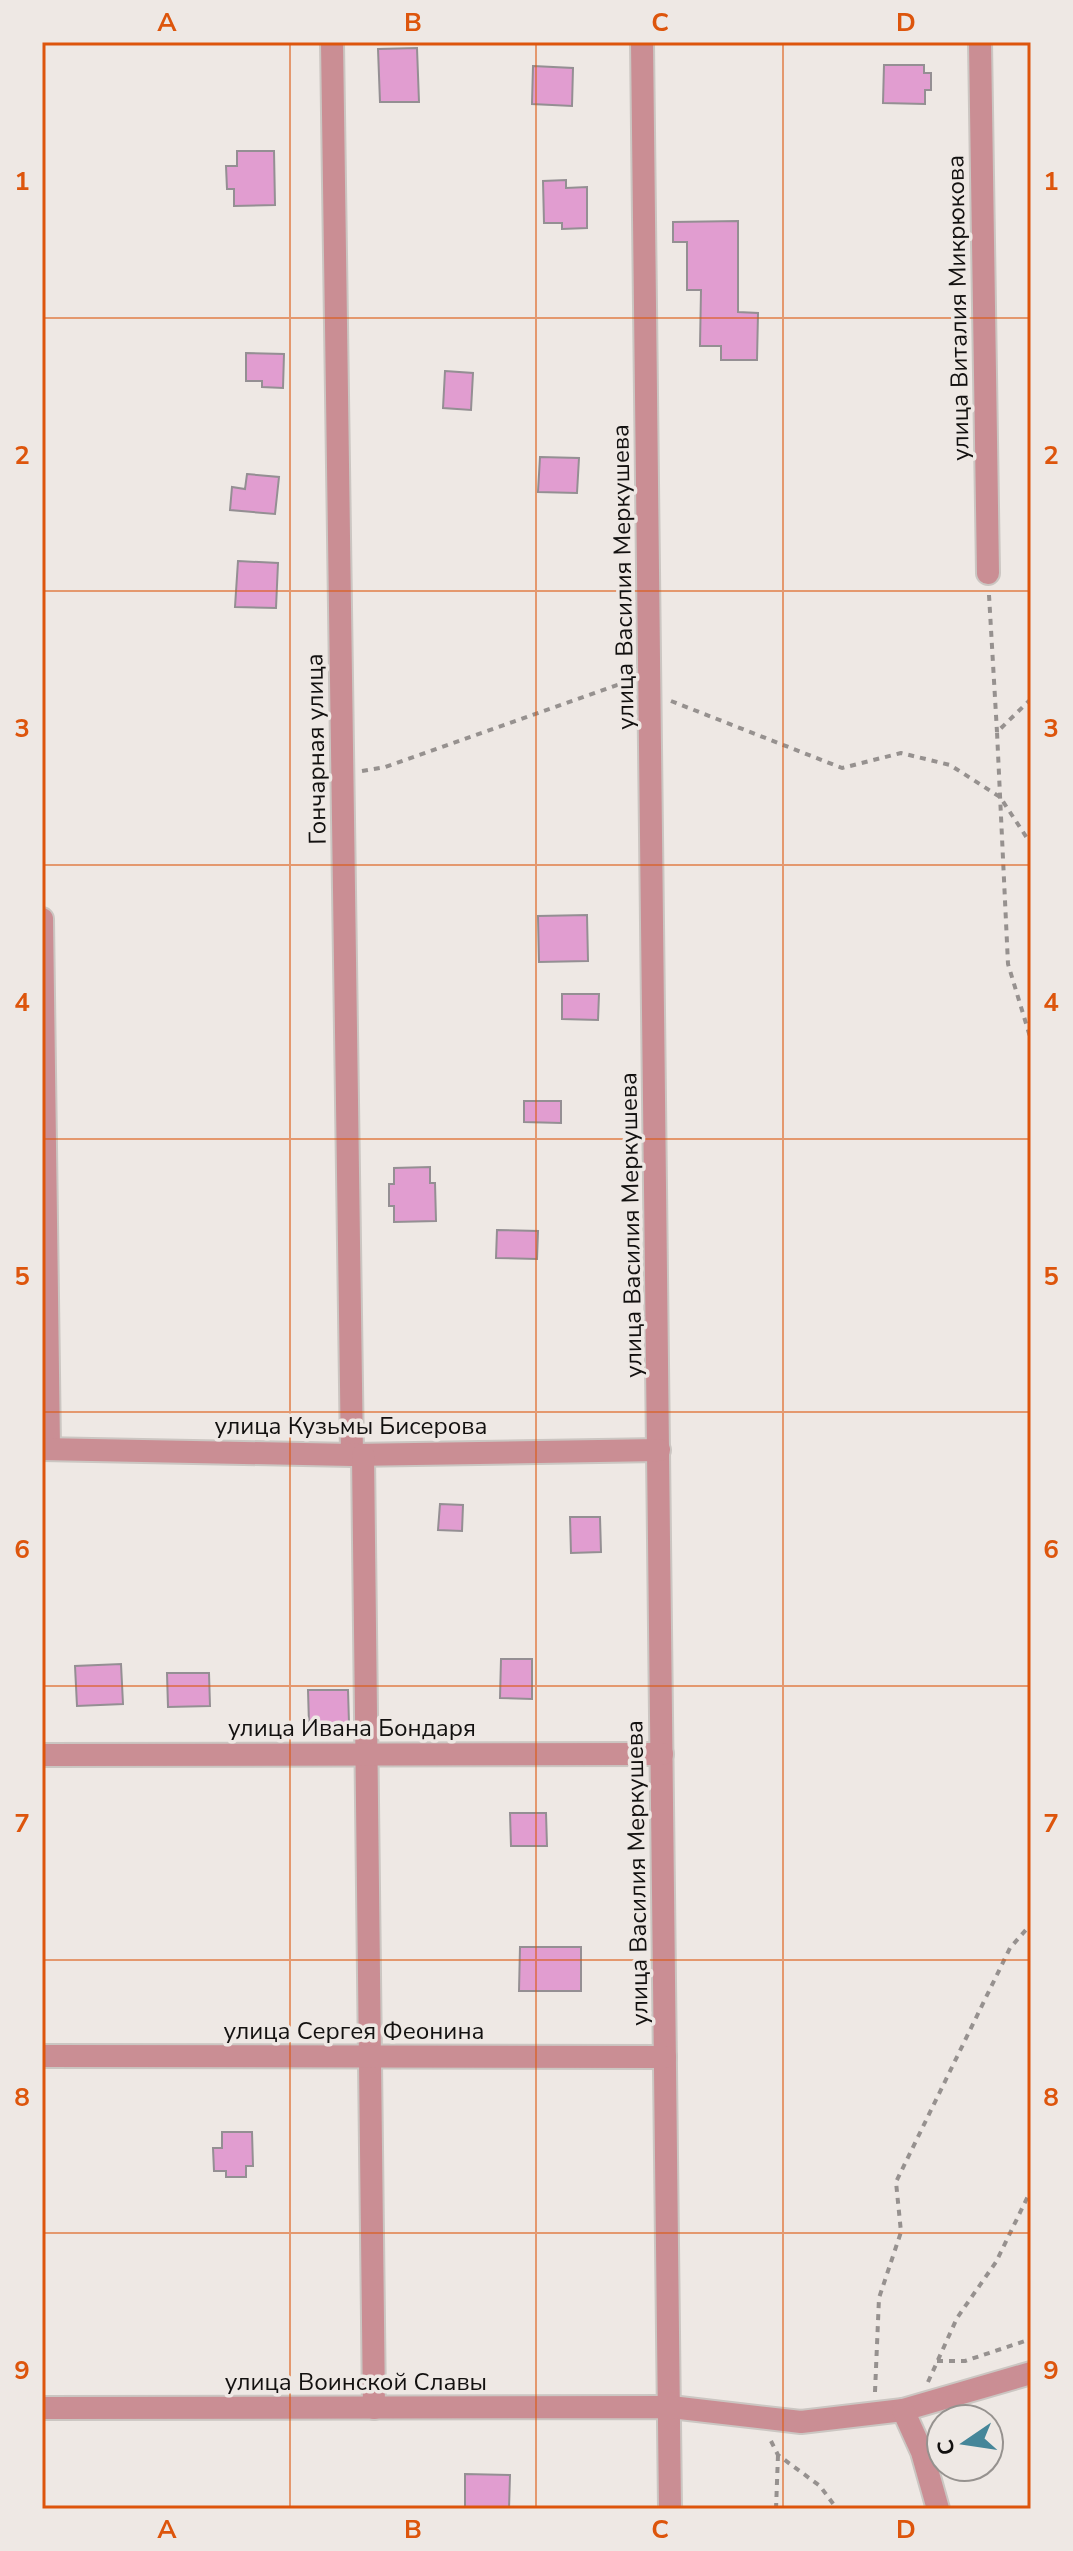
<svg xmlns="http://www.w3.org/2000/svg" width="1073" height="2551" font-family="'Nunito Sans',sans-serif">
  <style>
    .building { fill: #e19dd0; stroke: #948f93; stroke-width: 2 }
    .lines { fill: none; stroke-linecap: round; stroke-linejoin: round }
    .minor-casing { stroke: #cbc6c2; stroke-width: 26 }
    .path { stroke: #96918f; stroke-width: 4; stroke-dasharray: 6 6; stroke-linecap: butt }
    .minor { stroke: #ca8e94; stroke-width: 22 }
    .grid { fill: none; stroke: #dd550c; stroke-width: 2; stroke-opacity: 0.55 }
    .labels { text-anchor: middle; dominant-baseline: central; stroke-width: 7; stroke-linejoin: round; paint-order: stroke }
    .street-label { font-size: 24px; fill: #131110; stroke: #eee8e4 }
    .neatline { fill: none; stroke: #dd550c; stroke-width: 3 }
    .grid-label { font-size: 26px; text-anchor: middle; font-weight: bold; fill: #dd550c }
  </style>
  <rect width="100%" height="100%" fill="#eee8e4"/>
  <!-- building -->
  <g class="building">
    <path d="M417 48 419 102H380L378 49Z"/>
    <path d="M884 65H924V73H931V90H925V104L883 103Z"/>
    <path d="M533 66 573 68 572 106 532 104Z"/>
    <path d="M237 151H274L275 205 234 206V189H227L226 166H237Z"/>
    <path d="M566 180V188L587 187V228L562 229V223H544L543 181Z"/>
    <path d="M738 221V312L758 313 757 360H721V346H700L701 290H687V242H673V222Z"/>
    <path d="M246 353 284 354 283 388 262 387V381H246Z"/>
    <path d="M445 371 473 373 471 410 443 408Z"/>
    <path d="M540 457 579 458 577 493 538 492Z"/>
    <path d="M247 474 279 477 275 514 230 510 232 487 245 489Z"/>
    <path d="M238 561 278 563 276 608 235 607Z"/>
    <path d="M587 915 588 961 539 962 538 916Z"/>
    <path d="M562 994H599L598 1020 562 1019Z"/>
    <path d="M524 1101H561V1123L524 1122Z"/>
    <path d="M430 1167V1183H435L436 1221 394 1222V1206H389V1184H394V1168Z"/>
    <path d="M497 1230 538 1231 537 1259 496 1258Z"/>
    <path d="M440 1504 463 1505 462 1531 438 1530Z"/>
    <path d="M570 1517H600L601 1552 571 1553Z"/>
    <path d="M501 1659H532V1699L500 1698Z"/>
    <path d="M121 1664 123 1704 77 1706 75 1666Z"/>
    <path d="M167 1673H209L210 1706 168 1707Z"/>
    <path d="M308 1690H348L349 1723 309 1724Z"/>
    <path d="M510 1813H546L547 1846H511Z"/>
    <path d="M520 1947H581V1991H519Z"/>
    <path d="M222 2132H252L253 2166H246V2177H226V2171H214L213 2148H222Z"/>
    <path d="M465 2474 510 2475 509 2509H465Z"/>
  </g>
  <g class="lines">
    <defs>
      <g id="minor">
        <path d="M332 42 352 1455"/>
        <path d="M642 42 670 2509"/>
        <path d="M980 42 988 573"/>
        <path d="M42 919 49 1449"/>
        <path d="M42 1449 352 1455 659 1450"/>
        <path d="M363 1455 374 2408"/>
        <path d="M42 1755 662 1754"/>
        <path d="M42 2056 665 2057"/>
        <path d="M42 2408 671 2407 801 2422 903 2410 1031 2373"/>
        <path d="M903 2410 922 2452 938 2509"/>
      </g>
    </defs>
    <!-- minor casing -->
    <use href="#minor" class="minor-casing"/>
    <!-- path -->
    <g class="path">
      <path d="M989 595 997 732"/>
      <path d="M1031 699 997 732 1008 964 1031 1040"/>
      <path d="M671 701 842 768 901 753 950 765 1000 797 1031 844"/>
      <path d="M362 771 385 767 626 682 630 684"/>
      <path d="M937 2361H965L1031 2339"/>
      <path d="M928 2382 957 2318 996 2262 1031 2190"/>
      <path d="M875 2392 879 2298 901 2232 896 2182 1010 1948 1031 1924"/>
      <path d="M771 2441 778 2455 820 2486 837 2509"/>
      <path d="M776 2509 778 2455"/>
    </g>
    <!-- minor -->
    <use href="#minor" class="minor"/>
  </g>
  <!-- grid -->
  <path class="grid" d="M290 42V2509M536 42V2509M783 42V2509M42 318H1031M42 591H1031M42 865H1031M42 1139H1031M42 1412H1031M42 1686H1031M42 1960H1031M42 2233H1031"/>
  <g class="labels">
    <!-- street labels -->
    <g class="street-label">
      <text transform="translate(958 308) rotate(-91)">улица Виталия Микрюкова</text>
      <text transform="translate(623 577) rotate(-91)">улица Василия Меркушева</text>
      <text transform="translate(316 749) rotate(-91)">Гончарная улица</text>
      <text transform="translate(631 1225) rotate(-91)">улица Василия Меркушева</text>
      <text x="351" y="1426">улица Кузьмы Бисерова</text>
      <text x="352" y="1728">улица Ивана Бондаря</text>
      <text transform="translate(637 1873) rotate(-91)">улица Василия Меркушева</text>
      <text x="354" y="2031">улица Сергея Феонина</text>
      <text x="356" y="2382">улица Воинской Славы</text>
    </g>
  </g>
  <!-- border -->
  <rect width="1073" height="2551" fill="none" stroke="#eee8e4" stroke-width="88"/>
  <!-- north arrow -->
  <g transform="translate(965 2443) rotate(257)"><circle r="38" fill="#eee8e4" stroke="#96928f" stroke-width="2"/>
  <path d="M0-6L14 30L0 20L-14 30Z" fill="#458699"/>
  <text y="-12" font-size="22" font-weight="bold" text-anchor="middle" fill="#131110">С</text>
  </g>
  <rect x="44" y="44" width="985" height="2463" class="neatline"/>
  <g class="grid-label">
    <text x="167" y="31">A</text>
    <text x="413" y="31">B</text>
    <text x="660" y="31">C</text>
    <text x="906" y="31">D</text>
    <text x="22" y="190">1</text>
    <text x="1051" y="190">1</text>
    <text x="22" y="464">2</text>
    <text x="1051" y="464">2</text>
    <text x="22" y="737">3</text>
    <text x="1051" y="737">3</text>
    <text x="22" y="1011">4</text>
    <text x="1051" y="1011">4</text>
    <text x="22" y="1285">5</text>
    <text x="1051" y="1285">5</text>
    <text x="22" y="1558">6</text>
    <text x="1051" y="1558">6</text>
    <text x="22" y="1832">7</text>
    <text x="1051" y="1832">7</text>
    <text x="22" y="2106">8</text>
    <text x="1051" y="2106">8</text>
    <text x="22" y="2379">9</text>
    <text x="1051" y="2379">9</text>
    <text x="167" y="2538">A</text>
    <text x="413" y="2538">B</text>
    <text x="660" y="2538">C</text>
    <text x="906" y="2538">D</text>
  </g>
</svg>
